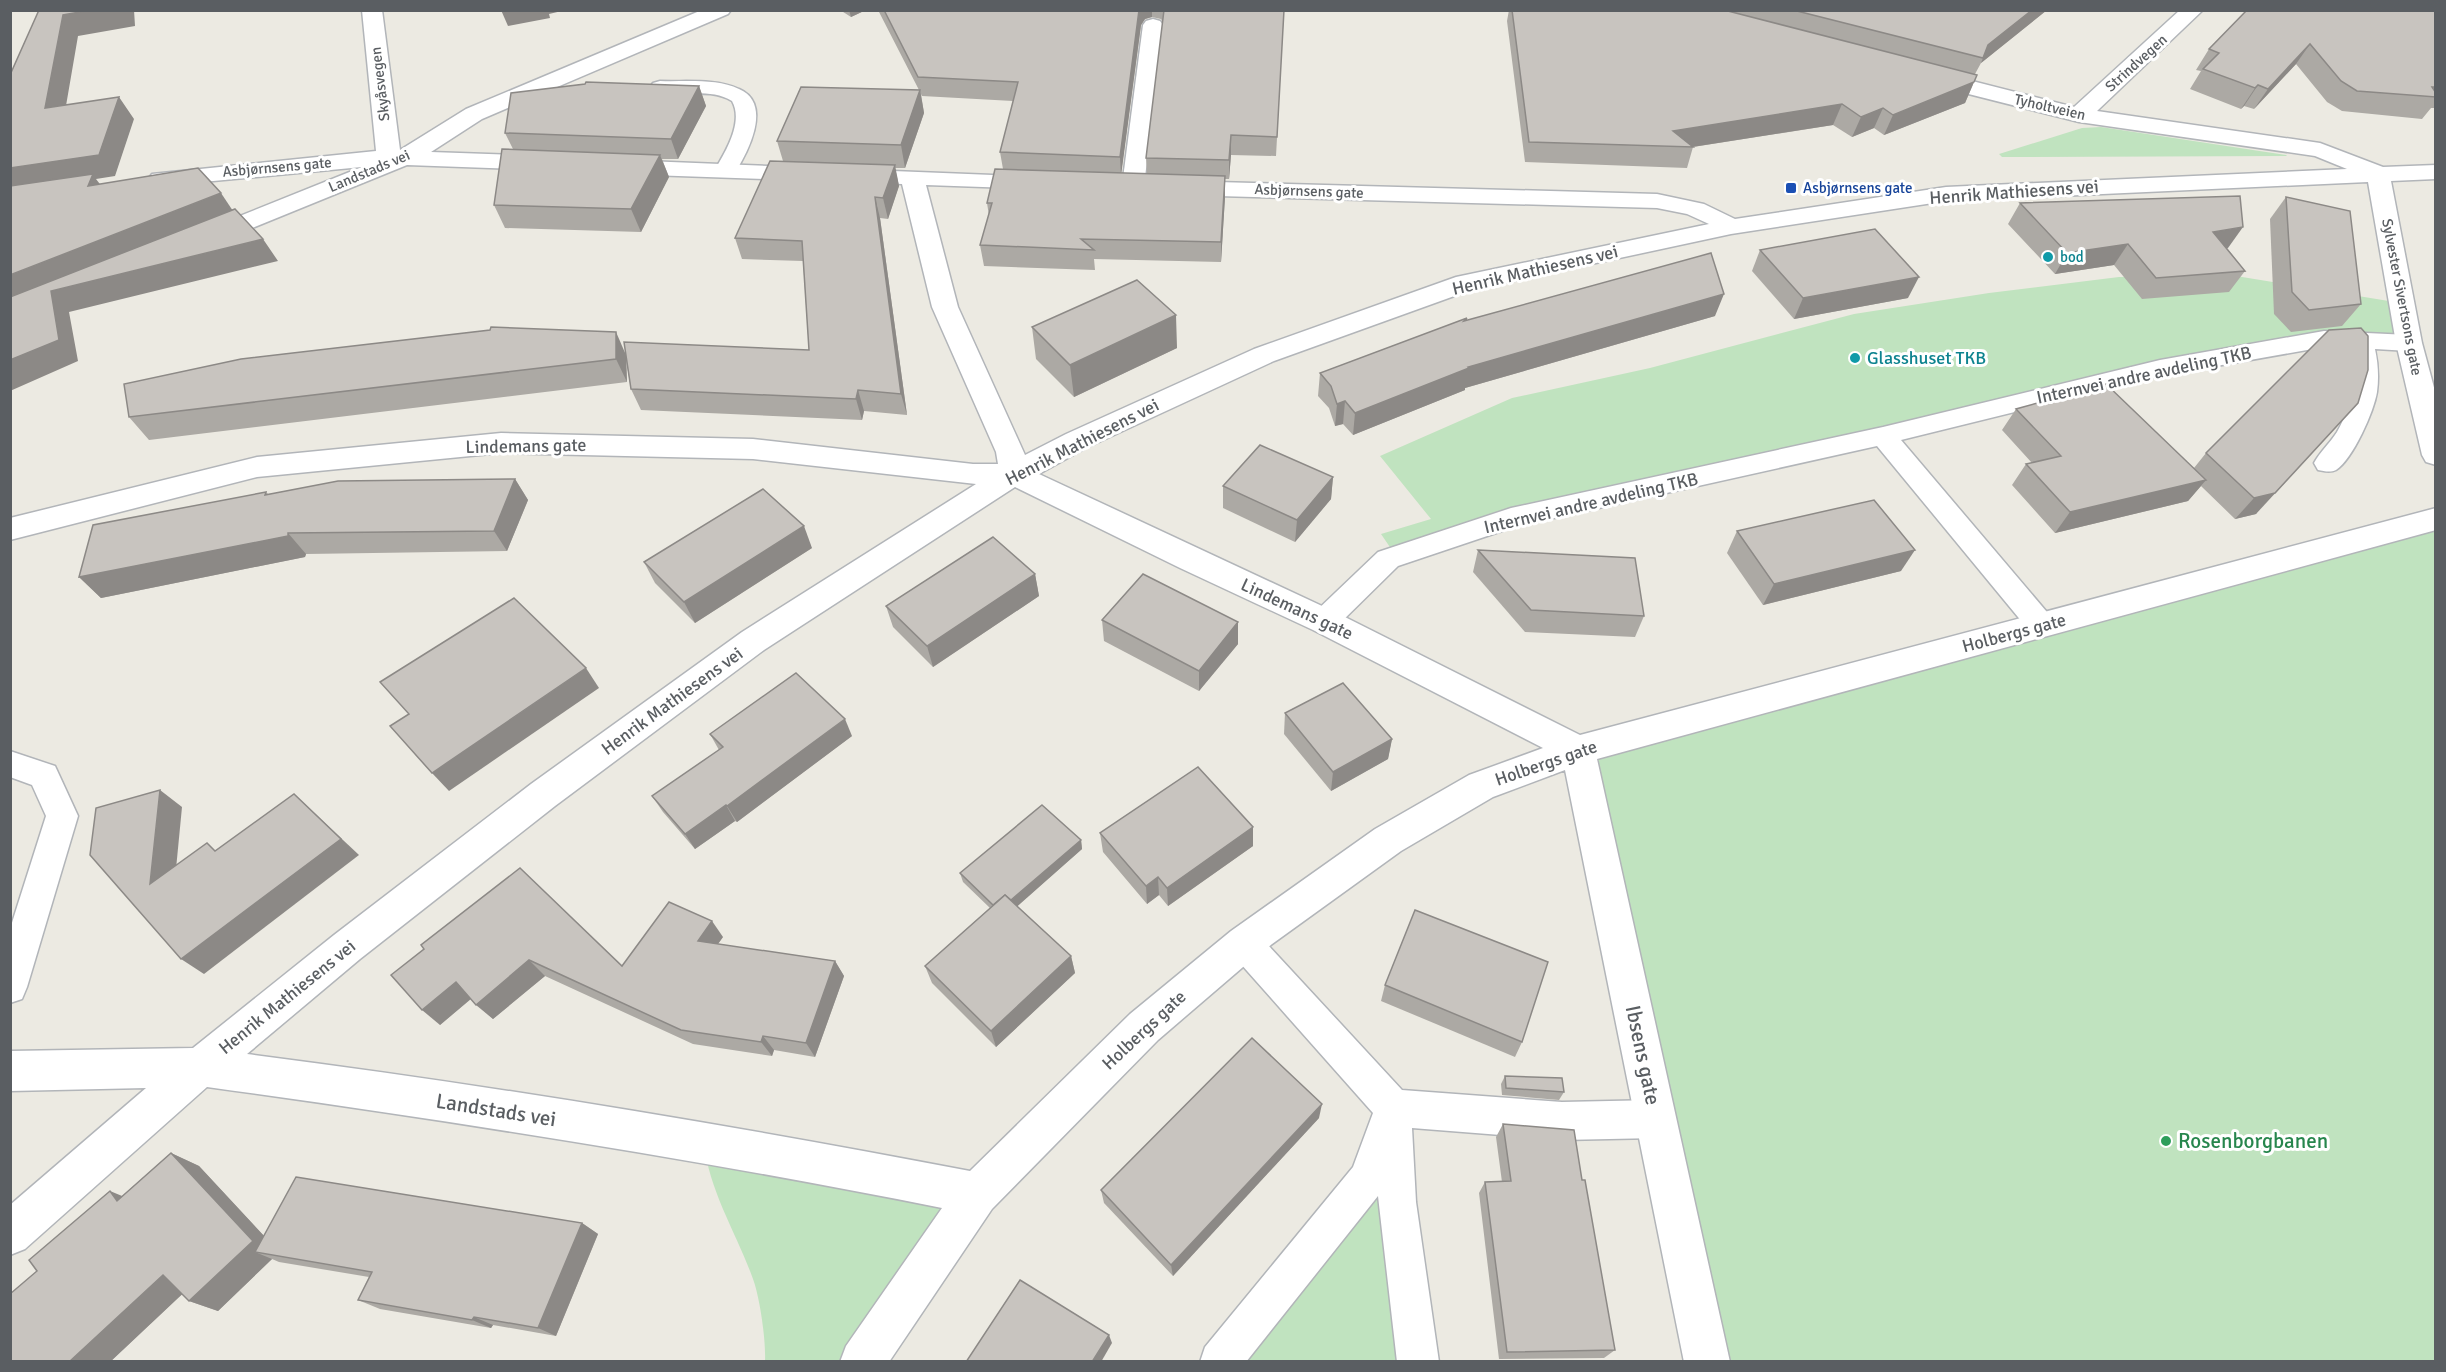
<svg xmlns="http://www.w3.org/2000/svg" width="2446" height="1372" font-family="Signika,sans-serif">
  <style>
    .green { fill: #c0e3bf }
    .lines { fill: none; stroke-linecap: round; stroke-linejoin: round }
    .lane-casing { stroke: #b2b5b9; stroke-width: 3 }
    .street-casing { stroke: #b2b5b9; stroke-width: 3 }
    .lane { fill: #fff; fill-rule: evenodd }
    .street { fill: #fff; fill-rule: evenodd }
    .wall { fill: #aca9a4; fill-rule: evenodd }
    .shaded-wall { fill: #8c8986 }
    .building { fill: #c8c4bf; stroke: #8c8986; stroke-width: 1.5 }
    .transit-dot { fill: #1a4fb4; stroke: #fff; stroke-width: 2 }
    .culture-dot { fill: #0f9aa8; stroke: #fff; stroke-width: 2 }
    .leisure-dot { fill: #2e9e5b; stroke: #fff; stroke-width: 2 }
    .labels { text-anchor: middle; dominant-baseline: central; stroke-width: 6; stroke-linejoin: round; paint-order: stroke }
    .far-street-label { font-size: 15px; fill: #5a5e62; stroke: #fff }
    .far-transit-label { font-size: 15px; fill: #164399; stroke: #fff; text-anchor: start }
    .far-culture-label { font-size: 15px; fill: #0d838f; stroke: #fff; text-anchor: start }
    .street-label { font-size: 18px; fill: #5a5e62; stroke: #fff }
    .culture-label { font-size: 18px; fill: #0d838f; stroke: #fff; text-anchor: start }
    .near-street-label { font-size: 21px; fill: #5a5e62; stroke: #fff }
    .near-leisure-label { font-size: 21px; fill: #27864d; stroke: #fff; text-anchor: start }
  </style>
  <rect width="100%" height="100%" fill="#eceae2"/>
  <!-- green -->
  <g class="green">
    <path d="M2101 127 2286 155 2287 156 2002 157 1999 154 2082 128Z"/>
    <path d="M2236 276 2401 303 2409 343 2324 339 1511 518 1396 556 1381 534 1431 519 1380 456 1512 398 1650 368 1854 314 1989 293 2119 277Z"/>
    <path d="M2435 519V1361H1707L1578 750Z"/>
    <path d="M1393 1108 1418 1361 1220 1362Z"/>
    <path d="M704 1143 977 1194 863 1361H765C766 1341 760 1298 753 1279 737 1234 709 1191 704 1143Z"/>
  </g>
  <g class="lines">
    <defs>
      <g id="lane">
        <path d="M1153 19 1160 21 1163 25 1144 186 1141 191 1133 193 1125 191 1122 186 1143 25 1146 21Z"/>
        <path d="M660 81C685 82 716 78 739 89 774 104 747 154 733 176L725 177 717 176 714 171C725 153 744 122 732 101 709 87 679 98 653 91L650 87 653 83Z"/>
        <path d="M2324 331 2409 335 2418 337 2421 343 2418 349 2409 351 2375 349C2378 363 2379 377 2377 392 2374 411 2353 459 2336 470 2330 473 2324 471 2318 470L2314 463C2320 452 2330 443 2337 432 2352 407 2355 377 2351 348L2324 347 2160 376 1901 440 2052 618 2057 626 2052 634 2042 637 2032 634 1877 446 1514 527 1398 566 1334 629 1324 632 1314 629 1310 621 1314 613 1378 552 1511 508 1883 427 2160 360Z"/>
        <path d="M10 751 55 766 78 816 27 987 22 999 10 1003V929L46 816 32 785 10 777Z"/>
        <path d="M1244 927 1256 932 1402 1090 1562 1102 1657 1100 1670 1106 1676 1119 1670 1132 1657 1138 1562 1140 1412 1128 1416 1202 1439 1362H1397L1378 1196 1246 1362H1200L1205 1347 1353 1167 1373 1113 1232 954 1227 943 1232 932Z"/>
      </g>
      <g id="street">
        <path d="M362 10H382L400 150 466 109 702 10H731L728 14 482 119 431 152 545 156 553 158 557 163 553 168 545 170 407 165 213 244 204 247 195 244 192 239 195 234 362 167 160 186 152 184 148 179 152 174 376 151Z"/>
        <path d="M2180 10H2203L2097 111 2320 143 2383 167 2436 165V179L2391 181 2422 343 2436 395V465L2426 462 2422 455 2396 343 2368 182 1946 201 1731 234 1471 290 1274 361 1086 448 1039 474 1335 612 1580 735 2436 508V530L1597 759 1730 1362H1684L1565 770 1493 797 1401 851 1257 955 1158 1040 992 1209 889 1362H840L846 1346 942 1208C698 1159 453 1121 207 1087L25 1249 10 1255V1205L146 1088 10 1091V1051L193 1048 334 935 531 784 742 632 976 484 753 459 501 453 257 477 10 540V518L257 457 501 433 753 439 973 464H998L996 452 932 307 902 184 621 174 613 172 609 167 613 162 621 160 1045 177 1049 182 1045 187 1037 189 926 185 958 307 1025 455 1066 434 1254 349 1456 277 1709 224 1687 214 1657 208 1181 195 1173 193 1169 188 1173 183 1181 181 1657 194 1704 204 1735 219 1946 187 2347 169 2315 156 2079 122 1921 82 1918 77 1921 72 1929 70 2074 107ZM1015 487 1180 568 1313 630 1543 748 1469 775 1375 829 1231 931 1130 1014 970 1171C730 1125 489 1085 247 1054L360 959 555 806 764 650Z"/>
      </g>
    </defs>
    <!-- lane casing -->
    <use href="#lane" class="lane-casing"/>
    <!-- street casing -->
    <use href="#street" class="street-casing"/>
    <!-- lane -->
    <use href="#lane" class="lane"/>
    <!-- street -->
    <use href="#street" class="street"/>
  </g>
  <!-- wall -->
  <g class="wall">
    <path d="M840 10H866L851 17Z"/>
    <path d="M878 10H1284L1276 156 1231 155 1229 179H1225V197L1221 262 1094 259 1095 270 984 266 980 245 989 216 987 203 1003 169 1000 152 1013 101 922 96 921 94 924 113 905 168H895L899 186 888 219 880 218 907 415 864 411 862 420 641 410 631 389 626 360 627 382 149 440 129 417 626 354 809 350 803 261 742 259 735 238 783 161 777 141 919 90ZM1152 17 1161 19 1163 22 1146 158 1147 174 1121 173 1141 25 1145 19Z"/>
    <path d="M1509 10H2047L1981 63 1975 74 1974 82 1965 103 1884 135 1874 128 1852 137 1833 125 1693 147 1687 168 1525 162 1507 21Z"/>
    <path d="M2436 10V108H2431L2422 119 2342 111 2327 102 2296 64 2254 109 2244 106 2241 109 2190 89 2201 71 2196 70 2209 49Z"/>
    <path d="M699 86 706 106 678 159H662L669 177 641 232 505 228 494 205 513 149 505 133Z"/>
    <path d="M2286 197 2361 304 2342 326 2291 332 2274 314 2270 219Z"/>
    <path d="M2020 203 2228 248H2227L2245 271 2229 292 2142 299 2114 265 2055 274 2008 224Z"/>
    <path d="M1760 250 1908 298 1794 319 1752 271Z"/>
    <path d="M1715 316 1465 388V390L1353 435 1343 424 1335 426 1329 408 1318 396 1320 373 1467 318 1466 321Z"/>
    <path d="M1032 327 1177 348 1074 397 1036 359Z"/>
    <path d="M2368 336 2256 514 2235 519 2201 486 2188 501 2055 533 2012 485 2026 464 2032 463 2002 430 2016 409 2194 468 2206 453Z"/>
    <path d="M1333 477 1331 499 1295 542 1223 508V486Z"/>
    <path d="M515 479 528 500 507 551 306 554 305 557 101 598 79 577 266 492 268 494Z"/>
    <path d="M1737 531 1901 571 1763 605 1727 553Z"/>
    <path d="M812 548 695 623 655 583 644 562Z"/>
    <path d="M1478 550 1644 616 1635 637 1525 632 1473 572Z"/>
    <path d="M1035 574 1039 596 933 667 893 627 886 606Z"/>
    <path d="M1102 620 1238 644 1199 691 1104 641Z"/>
    <path d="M1285 713 1392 739 1388 759 1331 791 1284 734Z"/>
    <path d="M710 734 852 736 737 822 735 821 695 849 663 812 652 796 719 750Z"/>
    <path d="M1253 827V846L1168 906 1159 895 1147 904 1103 852 1100 833Z"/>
    <path d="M1081 840 1082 849 1017 906 1071 956 1075 973 996 1047 932 983 925 966 990 908 963 882 960 873Z"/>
    <path d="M723 937 718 944 835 961 844 976 815 1057 774 1050 772 1056 693 1044 545 976 493 1019 471 999 440 1025 424 949 622 966Z"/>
    <path d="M1385 985 1522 1042 1515 1057 1381 1001Z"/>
    <path d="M1505 1076 1564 1092 1559 1100 1502 1095 1501 1084Z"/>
    <path d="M1319 1118 1173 1276 1104 1203 1101 1190Z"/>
    <path d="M1503 1124 1582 1180 1615 1350 1604 1358 1499 1359 1479 1193 1485 1182H1502L1496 1137Z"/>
    <path d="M171 1153 199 1166 264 1236 582 1223 598 1234 556 1336 493 1325 491 1328 380 1309 358 1300 369 1277 279 1262 272 1259 218 1311 189 1301 182 1294 110 1362H10L122 1196Z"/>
  </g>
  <!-- shaded-wall -->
  <g class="shaded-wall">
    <path d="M91 10H134L135 26 78 36 62 129 45 108 63 15Z"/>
    <path d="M501 10H566L549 14 550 18 508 26Z"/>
    <path d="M849 10H866L851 17Z"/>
    <path d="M1139 10H1152V17L1145 19 1141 25 1121 176 1120 157Z"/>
    <path d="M2032 10H2047L1981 63 1988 45Z"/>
    <path d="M2310 44 2296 64 2254 109 2268 89Z"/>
    <path d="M1974 82 1965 103 1884 135 1893 115Z"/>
    <path d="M2258 85 2244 106 2241 109 2255 88Z"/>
    <path d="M699 86 706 106 678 159 671 139Z"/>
    <path d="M920 90 924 113 905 168 901 145Z"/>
    <path d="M119 97 134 119 115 176 96 179 109 196 10 192V168Z"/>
    <path d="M1842 104 1833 125 1692 147 1673 131Z"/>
    <path d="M1883 108 1874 128 1852 137 1861 117Z"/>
    <path d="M1231 135V155L1229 179V160Z"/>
    <path d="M660 155 669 177 641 232 631 209Z"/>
    <path d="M895 165 899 186 888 219 883 198Z"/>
    <path d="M1225 176V197L1221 262V242Z"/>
    <path d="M221 193 235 214 10 304V275Z"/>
    <path d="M875 197 880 218 907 415 901 394Z"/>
    <path d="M2243 227 2228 248 2198 253 2213 232Z"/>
    <path d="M263 239 278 261 69 312 78 361 10 391V360L51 291Z"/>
    <path d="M2128 244 2114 265 2055 274 2067 253Z"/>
    <path d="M1919 277 1908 298 1794 319 1803 298Z"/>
    <path d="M1724 294 1715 316 1465 388V390L1353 435 1355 413 1468 367Z"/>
    <path d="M1176 315 1177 348 1074 397 1070 365Z"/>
    <path d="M616 332 626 355 627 382 616 359Z"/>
    <path d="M858 390 864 411 862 420 856 399Z"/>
    <path d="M1345 401 1343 424 1335 426 1337 404Z"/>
    <path d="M2358 403 2256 514 2235 519 2254 498Z"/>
    <path d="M1333 477 1331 499 1295 542 1297 520Z"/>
    <path d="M515 479 528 500 507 551 494 531Z"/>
    <path d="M2206 480 2188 501 2055 533 2070 512Z"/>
    <path d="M804 526 812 548 695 623 684 602Z"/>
    <path d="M288 533 306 554 305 557 101 598 79 577Z"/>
    <path d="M1915 550 1901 571 1763 605 1774 584Z"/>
    <path d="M1035 574 1039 596 933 667 927 646Z"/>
    <path d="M1238 622V644L1199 691V671Z"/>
    <path d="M586 668 599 688 449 791 432 773Z"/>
    <path d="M845 719 852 736 737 822 727 806Z"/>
    <path d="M1392 739 1388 759 1331 791 1333 772Z"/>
    <path d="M160 790 182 807 173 900 150 884Z"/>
    <path d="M294 794 359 855 204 974 181 959Z"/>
    <path d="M726 805 735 821 695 849 685 834Z"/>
    <path d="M1253 827V846L1168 906 1167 888Z"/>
    <path d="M1081 840 1082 849 1002 920 999 911Z"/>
    <path d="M1158 877 1159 895 1147 904 1146 886Z"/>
    <path d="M712 921 723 937 709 956 698 941Z"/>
    <path d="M1071 956 1075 973 996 1047 991 1031Z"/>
    <path d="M529 960 545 976 493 1019 476 1005Z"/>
    <path d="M835 961 844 976 815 1057 806 1043Z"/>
    <path d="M456 982 473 997 440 1025 422 1010Z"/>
    <path d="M763 1036 774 1050 772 1056 761 1042Z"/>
    <path d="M1322 1104 1319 1118 1173 1276 1171 1265Z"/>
    <path d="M171 1153 199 1166 279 1252H255L272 1259 218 1311 189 1301Z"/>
    <path d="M110 1191 139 1203 117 1201Z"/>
    <path d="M582 1223 598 1234 556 1336 538 1328Z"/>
    <path d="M163 1275 192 1285 110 1362H69Z"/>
    <path d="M474 1317 493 1325 491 1328 472 1320Z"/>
    <path d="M1109 1335 1112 1343 1101 1362H1092Z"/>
  </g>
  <!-- building -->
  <g class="building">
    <path d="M39 10H91L63 15 45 108 119 97 99 155 10 168V75Z"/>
    <path d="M884 10H1139L1120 157 1000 152 1018 82 918 77Z"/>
    <path d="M1164 10H1284L1277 137 1231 135 1229 160 1146 158Z"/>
    <path d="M1512 10H1724L1977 75 1974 82 1893 115 1883 108 1861 117 1842 104 1673 131 1693 147 1529 142Z"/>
    <path d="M1793 10H2032L1988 45 1983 58Z"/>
    <path d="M2247 10H2436V87H2432L2436 93V97L2357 91 2341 81 2310 44 2268 89 2258 85 2255 88 2203 69 2219 53 2209 49Z"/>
    <path d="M586 82 699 86 671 139 505 133 511 93 585 84Z"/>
    <path d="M801 87 920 90 901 145 777 141Z"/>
    <path d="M502 149 660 155 631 209 494 205Z"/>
    <path d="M770 161 895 165 883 198 875 197 901 394 858 390 856 399 631 389 624 342 809 350 802 241 735 238Z"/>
    <path d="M198 168 221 193 10 275V186L93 174 88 186Z"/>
    <path d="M995 169 1225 176 1221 242 1081 239 1094 250 980 245 992 203H987Z"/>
    <path d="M2240 196 2243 227 2213 232 2245 271 2156 278 2128 244 2067 253 2020 203Z"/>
    <path d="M2286 197 2350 211 2361 304 2309 310 2292 292Z"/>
    <path d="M235 209 263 239 51 291 59 340 10 360V297Z"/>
    <path d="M1875 229 1919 277 1803 298 1760 250Z"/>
    <path d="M1711 253 1724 294 1468 367 1469 368 1355 413 1345 401 1337 404 1331 386 1320 373 1467 318 1464 321Z"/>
    <path d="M1137 280 1176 315 1070 365 1032 327Z"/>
    <path d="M491 327 616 332V359L129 417 124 384 241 359 490 330Z"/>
    <path d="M2361 328 2368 336V370L2358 403 2275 493 2254 498 2206 453 2329 330Z"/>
    <path d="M2106 384 2206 480 2070 512 2026 464 2061 456 2016 409Z"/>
    <path d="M1260 445 1333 477 1297 520 1223 486Z"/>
    <path d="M515 479 494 531 288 533V536L79 577 93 525 266 492 265 495 338 481Z"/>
    <path d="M763 489 804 526 684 602 644 562Z"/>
    <path d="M1874 500 1915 550 1774 584 1737 531Z"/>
    <path d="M993 537 1035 574 927 646 886 606Z"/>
    <path d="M1478 550 1635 558 1644 616 1531 610Z"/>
    <path d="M1143 574 1238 622 1199 671 1102 620Z"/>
    <path d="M514 598 586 668 432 773 390 726 409 714 380 682Z"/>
    <path d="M796 673 845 719 727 806 726 805 685 834 652 796 723 747 710 734Z"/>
    <path d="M1343 683 1392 739 1333 772 1285 713Z"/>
    <path d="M1198 767 1253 827 1167 888 1158 877 1146 886 1100 833Z"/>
    <path d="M160 790 150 884 207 843 215 851 294 794 341 839 181 959 90 855 96 808Z"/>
    <path d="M1042 805 1081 840 1011 900 1005 895 993 905 960 873Z"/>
    <path d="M520 868 622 966 669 902 712 921 698 941 835 961 806 1043 763 1036 761 1042 681 1030 529 960 476 1005 456 982 422 1010 391 975 424 949 421 945Z"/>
    <path d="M1005 895 1071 956 991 1031 925 966Z"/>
    <path d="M1415 910 1548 962 1522 1042 1385 985Z"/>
    <path d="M1252 1038 1322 1104 1171 1265 1101 1190Z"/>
    <path d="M1505 1076 1562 1078 1564 1092 1506 1088Z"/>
    <path d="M1503 1124 1574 1130 1582 1180H1585L1615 1350 1507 1352 1485 1182 1511 1181Z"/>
    <path d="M171 1153 253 1241 189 1301 163 1275 69 1362H10V1294L37 1271 29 1260 110 1191 117 1201Z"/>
    <path d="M296 1177 582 1223 538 1328 474 1317 472 1320 358 1300 372 1272 255 1252Z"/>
    <path d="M1020 1280 1109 1335 1092 1362H966Z"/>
  </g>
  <!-- markers -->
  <rect class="transit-dot" x="1785" y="182" width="12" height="12" rx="3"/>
  <g class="culture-dot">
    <circle cx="2048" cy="257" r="6"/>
    <circle cx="1855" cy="358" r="6"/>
  </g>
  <circle class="leisure-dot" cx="2166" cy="1141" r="6"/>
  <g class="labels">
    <!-- far-street labels -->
    <g class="far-street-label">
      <text transform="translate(2136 63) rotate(-42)">Strindvegen</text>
      <text transform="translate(380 84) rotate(-97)">Skyåsvegen</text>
      <text transform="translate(2050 107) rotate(13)">Tyholtveien</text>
      <text transform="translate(277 167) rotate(-5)">Asbjørnsens gate</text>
      <text transform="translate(369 171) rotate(-23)">Landstads vei</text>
      <text transform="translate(1309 191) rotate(2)">Asbjørnsens gate</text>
      <text transform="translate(2402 297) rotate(79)">Sylvester Sivertsons gate</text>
    </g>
    <!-- far-transit labels -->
    <g class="far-transit-label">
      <text x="1803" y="188">Asbjørnsens gate</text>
    </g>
    <!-- far-culture labels -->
    <g class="far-culture-label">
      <text x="2060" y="257">bod</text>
    </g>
    <!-- street labels -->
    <g class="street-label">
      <text transform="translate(2014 192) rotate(-4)">Henrik Mathiesens vei</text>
      <text transform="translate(1535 270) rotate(-13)">Henrik Mathiesens vei</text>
      <text transform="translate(2144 375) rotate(-12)">Internvei andre avdeling TKB</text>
      <text transform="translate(1082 442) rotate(-27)">Henrik Mathiesens vei</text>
      <text transform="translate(526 446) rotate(-1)">Lindemans gate</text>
      <text transform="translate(1591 503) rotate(-13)">Internvei andre avdeling TKB</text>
      <text transform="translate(1297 609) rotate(25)">Lindemans gate</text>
      <text transform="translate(2014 633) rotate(-15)">Holbergs gate</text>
      <text transform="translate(672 701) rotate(-36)">Henrik Mathiesens vei</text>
      <text transform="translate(1546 763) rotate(-19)">Holbergs gate</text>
      <text transform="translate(287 997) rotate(-39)">Henrik Mathiesens vei</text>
      <text transform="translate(1144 1030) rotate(-43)">Holbergs gate</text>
    </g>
    <!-- culture labels -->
    <g class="culture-label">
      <text x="1867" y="358">Glasshuset TKB</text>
    </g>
    <!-- near-street labels -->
    <g class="near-street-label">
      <text transform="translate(1643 1055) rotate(78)">Ibsens gate</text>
      <text transform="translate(496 1110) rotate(9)">Landstads vei</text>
    </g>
    <!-- near-leisure labels -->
    <g class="near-leisure-label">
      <text x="2178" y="1141">Rosenborgbanen</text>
    </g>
  </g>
  <!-- border -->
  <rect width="2446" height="1372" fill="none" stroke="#5a5e62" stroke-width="24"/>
</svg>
